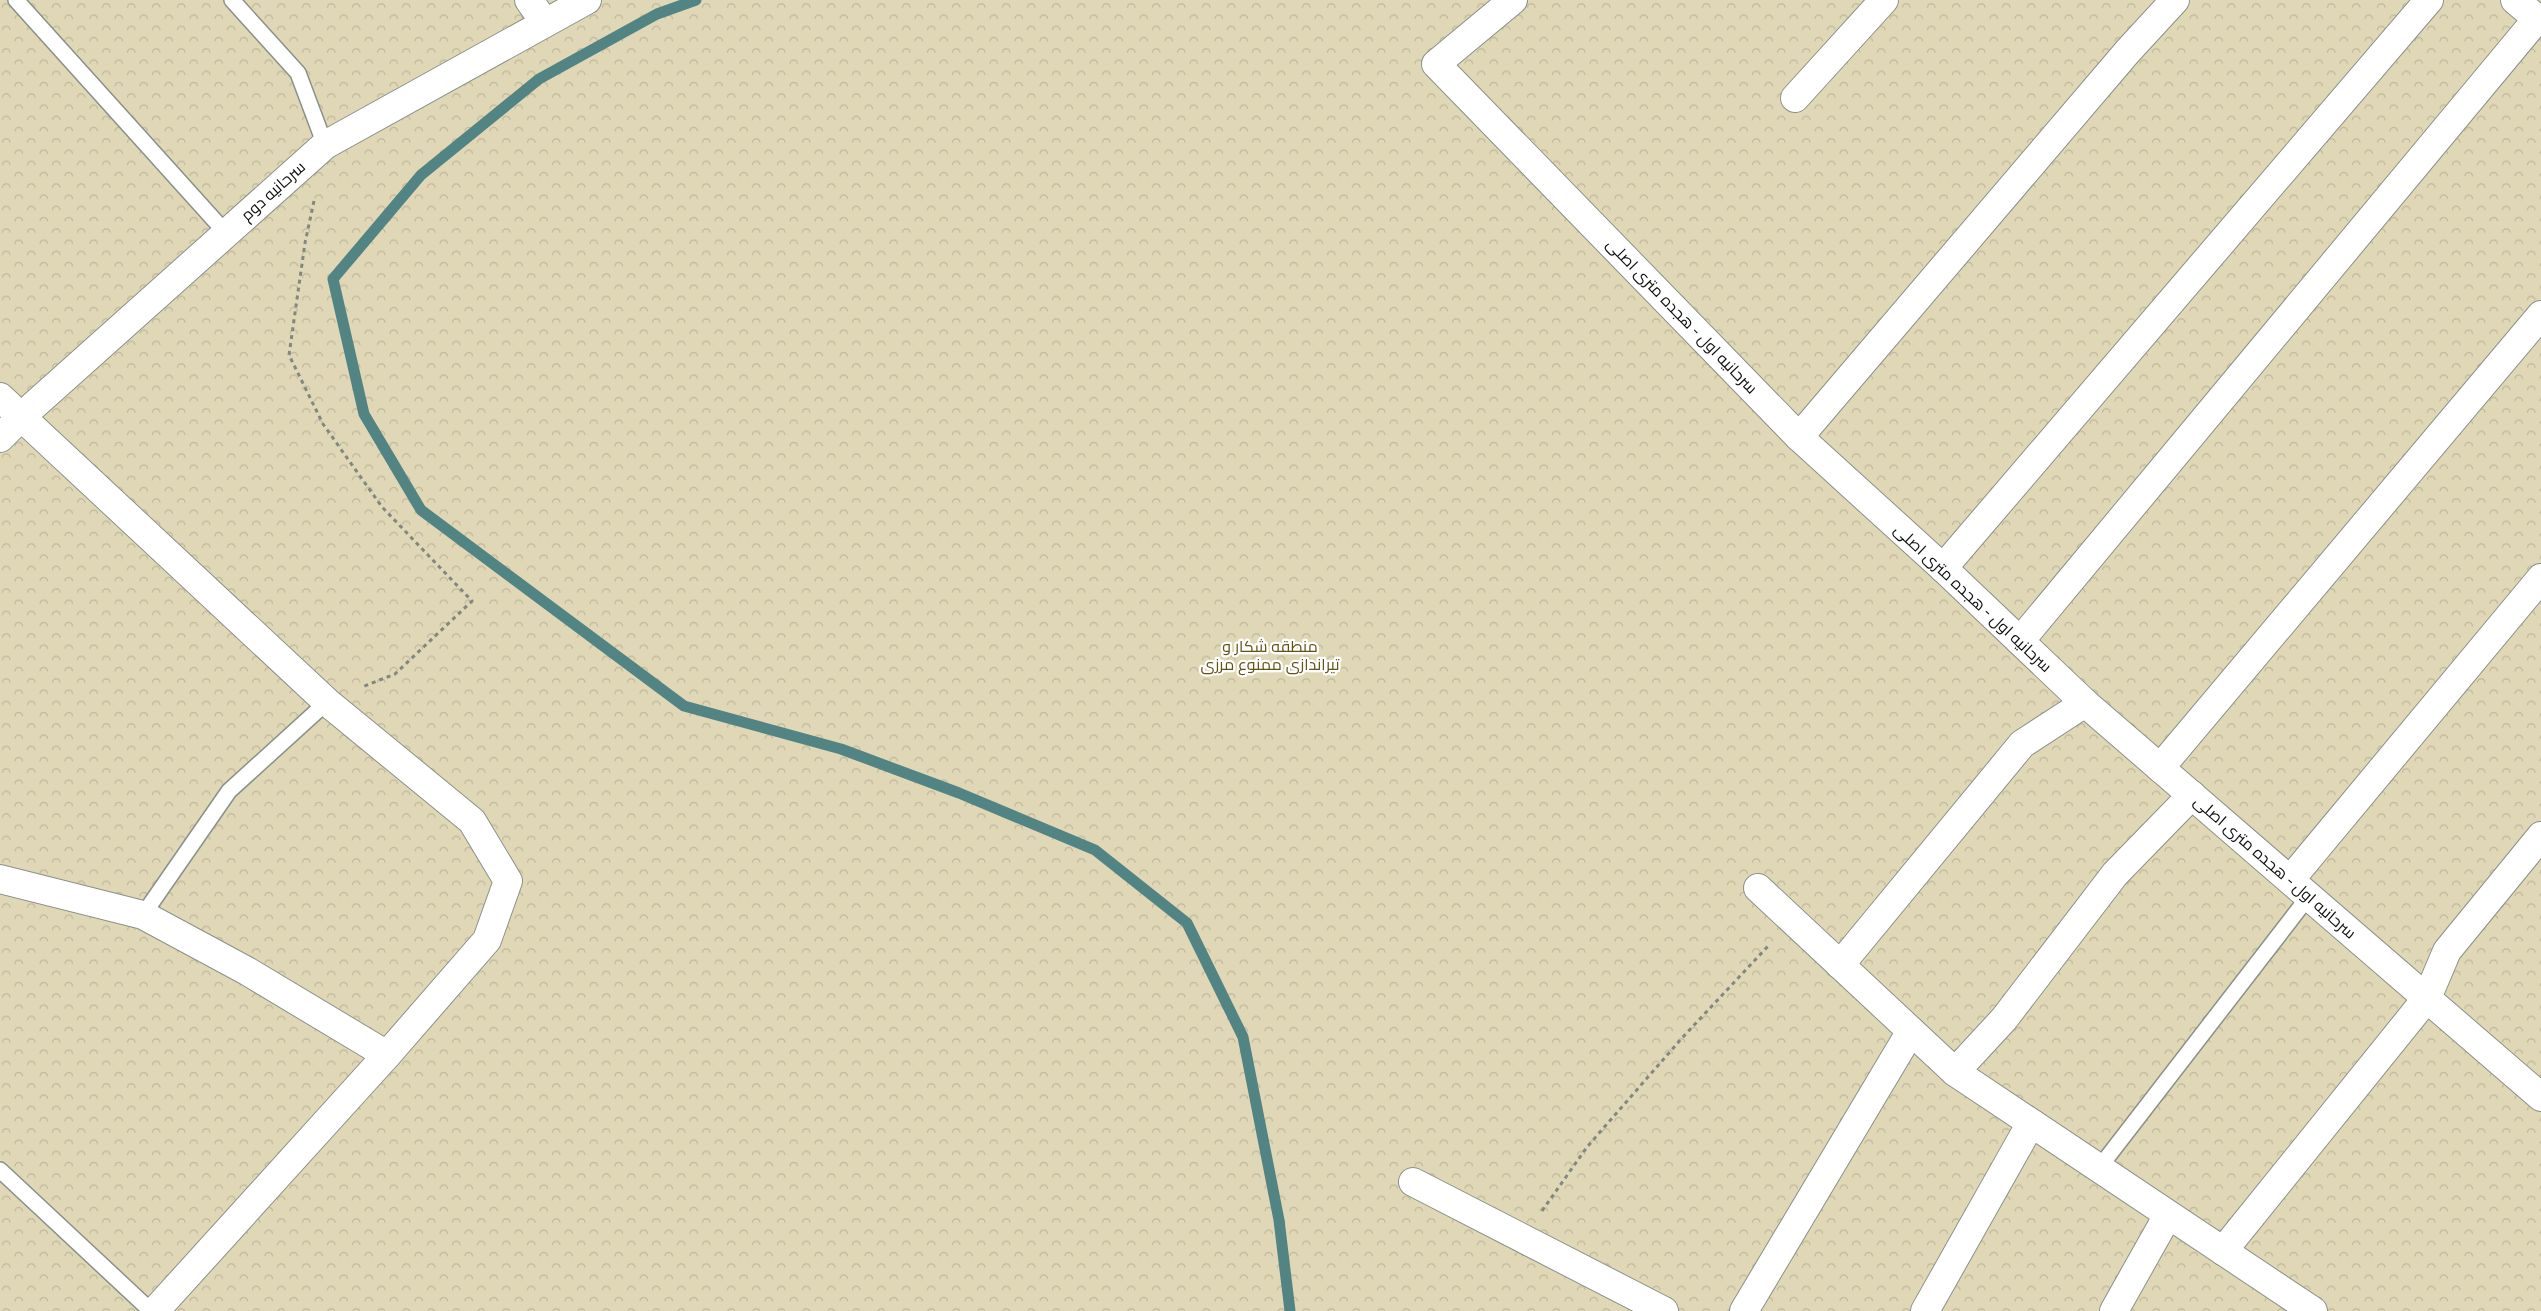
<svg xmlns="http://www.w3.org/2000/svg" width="2541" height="1311" font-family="Karla,Cairo,sans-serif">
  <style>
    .forest { fill: url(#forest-crowns) }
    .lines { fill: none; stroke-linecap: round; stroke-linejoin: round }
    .stream { stroke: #528484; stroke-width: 11 }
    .lane-casing { stroke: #899189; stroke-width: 18 }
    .street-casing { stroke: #899189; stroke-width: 30 }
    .path { stroke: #818781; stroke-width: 3; stroke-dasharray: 4 4; stroke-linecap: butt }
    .lane { stroke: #fff; stroke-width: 15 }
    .street { stroke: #fff; stroke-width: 28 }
    .labels { text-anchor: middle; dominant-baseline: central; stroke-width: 4.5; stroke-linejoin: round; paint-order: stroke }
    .street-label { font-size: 16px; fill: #0d0f0d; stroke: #fff }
    .park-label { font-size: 16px; fill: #625214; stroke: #fff }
  </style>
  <defs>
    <pattern id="forest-crowns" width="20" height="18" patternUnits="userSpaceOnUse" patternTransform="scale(1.25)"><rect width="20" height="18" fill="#e0d7b6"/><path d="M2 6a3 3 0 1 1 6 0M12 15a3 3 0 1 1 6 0" fill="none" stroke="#bfb79b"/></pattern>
  </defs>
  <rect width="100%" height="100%" fill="#f5fef5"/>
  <!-- forest -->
  <rect class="forest" x="0" y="0" width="2541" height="1311"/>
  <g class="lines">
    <!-- stream -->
    <path class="stream" d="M696 0 657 14 539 79 421 175 333 279 364 414 421 510 684 706 841 749 959 793 1095 850 1187 923 1243 1037 1279 1220 1290 1311"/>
    <defs>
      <g id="lane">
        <path d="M16 0 226 233"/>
        <path d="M232 0 298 73 325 145"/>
        <path d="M143 915 229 791 327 702"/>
        <path d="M2099 1168 2309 896"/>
        <path d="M0 1170 151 1311"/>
      </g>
      <g id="street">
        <path d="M529 0 545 23"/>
        <path d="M1513 0 1436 64 1799 437 1943 568 2085 703 2541 1097"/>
        <path d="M2515 0 2541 22"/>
        <path d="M1795 98 1884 0"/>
        <path d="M0 397 327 702 472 821 508 881 487 940 387 1055 155 1311"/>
        <path d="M1799 437 2128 51 2175 0"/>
        <path d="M0 438 22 416 325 145 587 0"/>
        <path d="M1943 568 2429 0"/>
        <path d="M2020 641 2537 19"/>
        <path d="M2160 768 2541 315"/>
        <path d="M0 879 143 915 247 971 387 1055"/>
        <path d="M2290 880 2541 578"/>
        <path d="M1758 888 1955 1072 2313 1311"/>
        <path d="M1840 965 2022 744 2085 703"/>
        <path d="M1955 1072 2004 1019 2115 874 2192 795"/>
        <path d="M1413 1182 1664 1311"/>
        <path d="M2223 1251 2427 998 2447 951 2541 836"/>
        <path d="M1744 1311 1911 1031"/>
        <path d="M1925 1311 2031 1123"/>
        <path d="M2114 1311 2168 1215"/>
      </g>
    </defs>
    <!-- lane casing -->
    <use href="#lane" class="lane-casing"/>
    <!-- street casing -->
    <use href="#street" class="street-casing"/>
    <!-- path -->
    <g class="path">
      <path d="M314 201 305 243 289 355 323 424 382 507 472 601 395 674 362 687"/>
      <path d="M1542 1211 1587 1147 1682 1038 1770 944"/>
    </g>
    <!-- lane -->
    <use href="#lane" class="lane"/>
    <!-- street -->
    <use href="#street" class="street"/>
  </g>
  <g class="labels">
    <!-- street labels -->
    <g class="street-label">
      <text transform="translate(273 191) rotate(-42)">سرحانیه دوم</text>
      <text transform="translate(1682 316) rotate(46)">سرحانیه اول - هجده متری اصلی</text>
      <text transform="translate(1973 598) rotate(43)">سرحانیه اول - هجده متری اصلی</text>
      <text transform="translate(2275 867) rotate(41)">سرحانیه اول - هجده متری اصلی</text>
    </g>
    <!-- park labels -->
    <g class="park-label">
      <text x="1270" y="646">منطقه شکار و<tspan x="1270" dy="18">تیراندازی ممنوع مرزی</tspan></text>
    </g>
  </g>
</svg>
